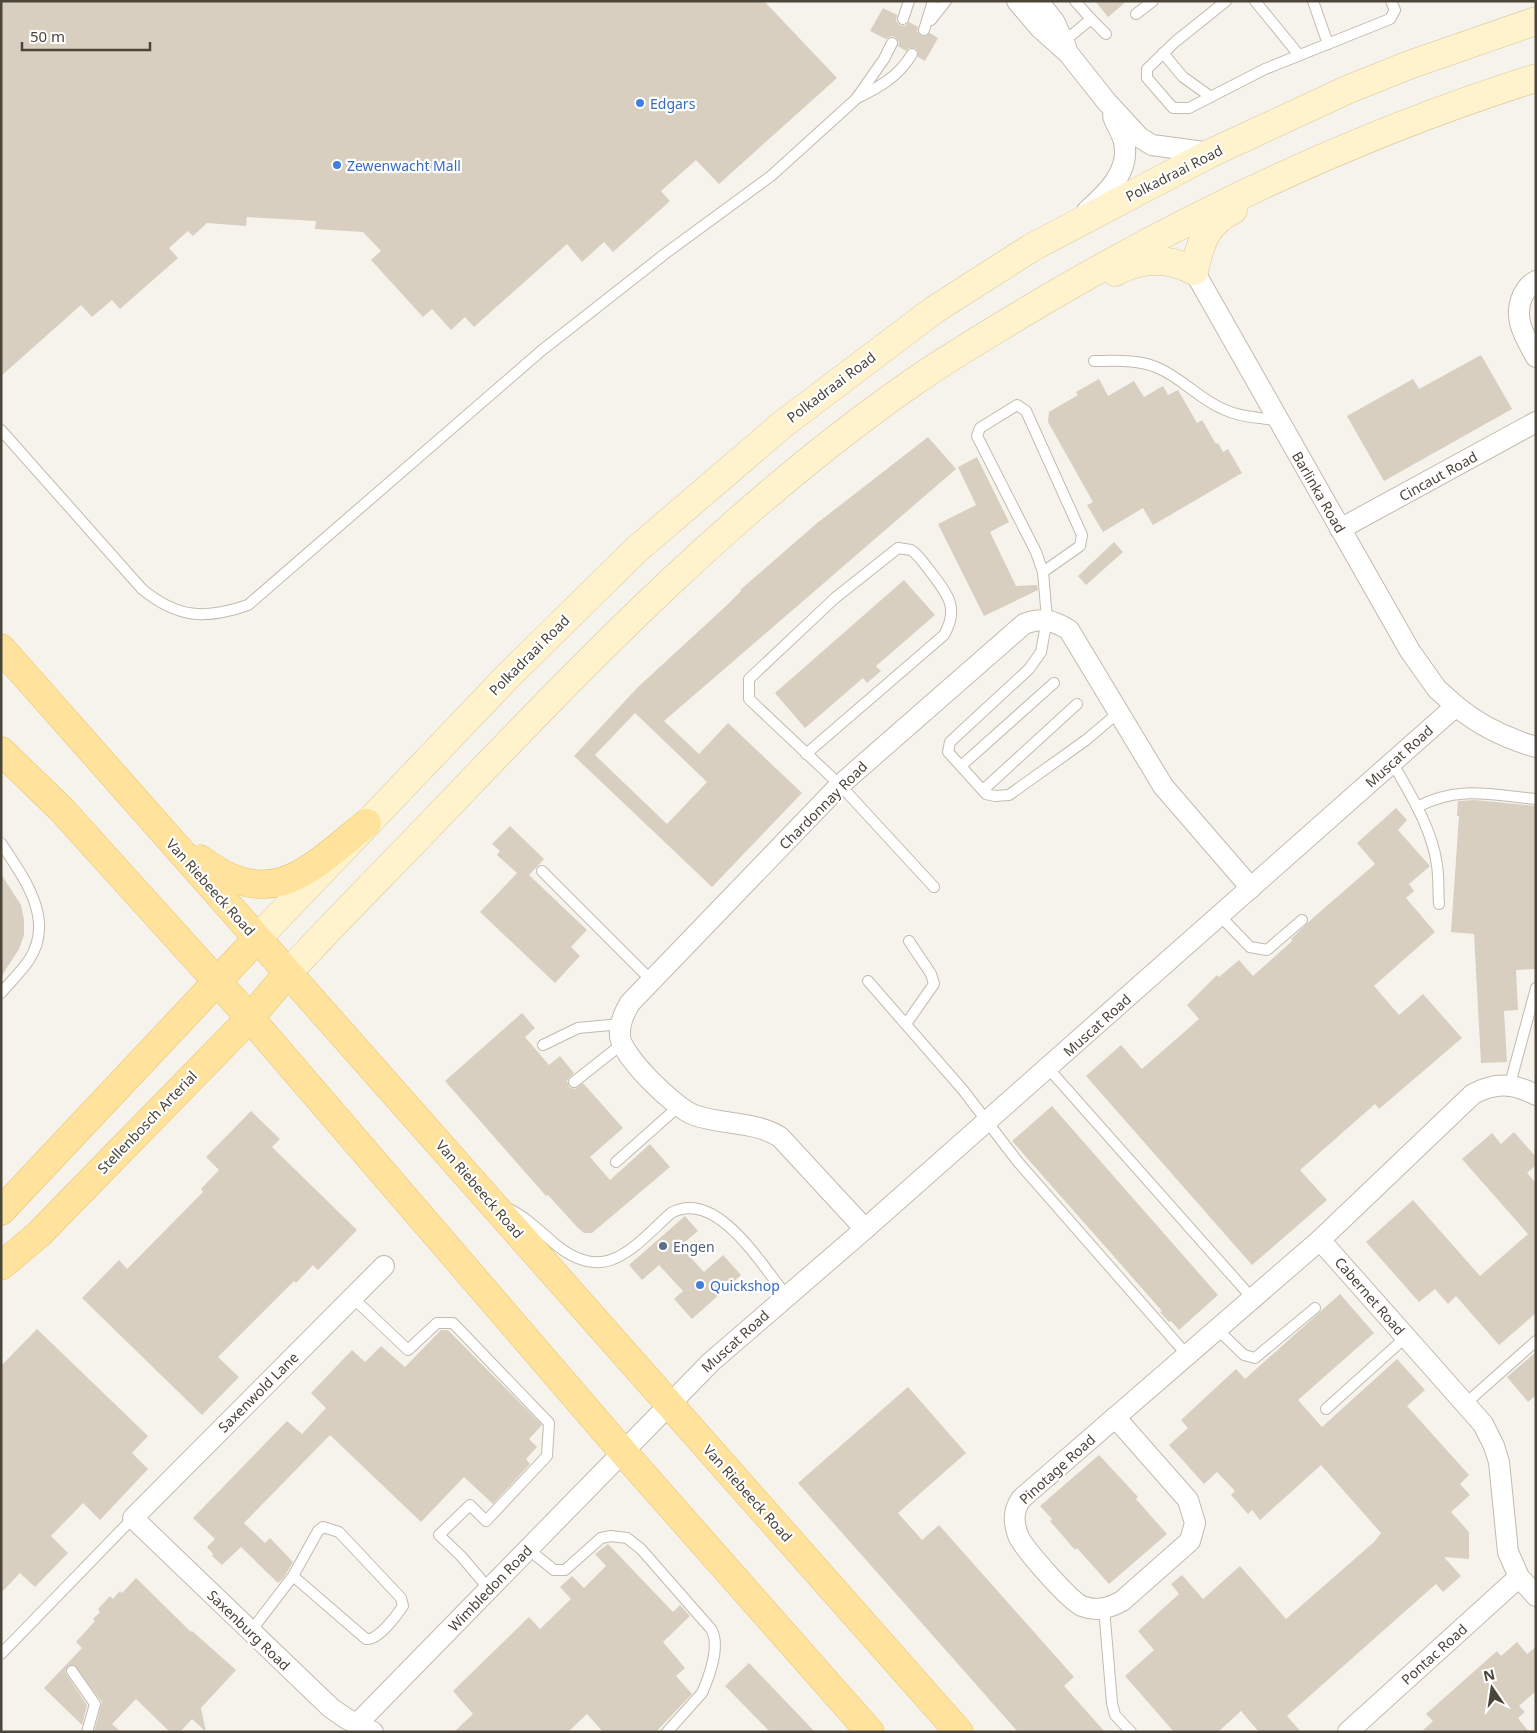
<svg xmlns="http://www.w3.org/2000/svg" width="1537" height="1733" font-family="'Noto Sans',sans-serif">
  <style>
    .building { fill: #d8cfc1; fill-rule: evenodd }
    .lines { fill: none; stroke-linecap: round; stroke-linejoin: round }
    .lane-casing { stroke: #c2bbae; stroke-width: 12 }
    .street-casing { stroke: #c2bbae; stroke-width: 22 }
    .secondary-casing { stroke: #d6c79b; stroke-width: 29 }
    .primary-casing { stroke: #e6c16a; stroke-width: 29 }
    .lane { stroke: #fff; stroke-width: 10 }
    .street { stroke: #fff; stroke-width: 20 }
    .secondary { stroke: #fff3cd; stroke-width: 28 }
    .primary { stroke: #ffe39c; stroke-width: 28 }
    .shop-dot { fill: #3f7fe0; stroke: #fff; stroke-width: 2 }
    .service-dot { fill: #5c6f8a; stroke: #fff; stroke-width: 2 }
    .labels { text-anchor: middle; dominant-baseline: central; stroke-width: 4.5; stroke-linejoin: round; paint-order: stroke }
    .shop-label { font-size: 14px; fill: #366cbe; stroke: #fff; text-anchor: start }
    .street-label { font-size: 14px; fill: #4b4439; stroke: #fff }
    .service-label { font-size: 14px; fill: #4e5e75; stroke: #fff; text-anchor: start }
  </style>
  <rect width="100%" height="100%" fill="#f6f3ec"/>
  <!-- building -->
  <g class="building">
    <path d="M1 1H764L837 78 719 184 696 160 661 191 670 201 613 252 604 242 582 262 567 244 474 327 465 317 451 330 432 309 423 317 371 260 381 251 363 232 315 229 316 221 247 217 246 226 207 223 193 236 188 231 169 248 178 258 120 309 112 300 92 317 81 305 1 376Z"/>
    <path d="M1095 1H1127L1108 17Z"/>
    <path d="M883 8 897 15 896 21 900 25 905 26 909 22 918 27 917 32 922 36 930 33 938 38 925 61 918 57V51L915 48H909L906 51 898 46 899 42 895 37 891 36 886 39 870 31Z"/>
    <path d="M1481 355 1512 409 1384 481 1347 416 1413 379 1419 389Z"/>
    <path d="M1099 379 1108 396 1134 381 1144 397 1163 386 1168 395 1178 390 1197 423 1202 420 1216 444 1218 443 1223 452 1228 449 1242 473 1153 525 1143 508 1103 532 1087 505 1093 502 1048 422 1049 412 1078 395 1076 392Z"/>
    <path d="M928 437 956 469 664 721 699 754 728 723 802 793 712 887 574 756 637 688 727 605 741 591 740 590 816 524ZM635 713 707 782 667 824 595 755Z"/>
    <path d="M977 457 1009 522 990 532 1016 586 1037 585 1038 590 984 616 938 524 976 505 958 467Z"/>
    <path d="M1114 542 1123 552 1086 585 1078 576Z"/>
    <path d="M904 580 935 615 876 666 881 671 867 683 863 678 805 728 775 693Z"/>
    <path d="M1475 800 1536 806V969L1516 970 1518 1010 1504 1011 1507 1062 1481 1063 1474 934 1451 932 1459 816H1457L1458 801Z"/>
    <path d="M1396 808 1407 820 1398 830 1430 866 1409 884 1414 891 1406 898 1435 932 1374 986 1399 1015 1423 994 1462 1038 1379 1109 1375 1104 1300 1170 1327 1200 1252 1265 1086 1076 1121 1045 1142 1069 1199 1019 1187 1005 1217 975 1219 977 1239 960 1253 976 1292 941 1291 939 1314 917 1375 864 1357 843Z"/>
    <path d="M510 826 544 859 529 875 587 930 571 947 580 956 555 983 480 912 517 873 497 855 500 851 492 844Z"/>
    <path d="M1 874 21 905 24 920V935L19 949 1 977Z"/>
    <path d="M522 1013 535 1028 525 1037 549 1065 560 1056 574 1073 567 1080 569 1087 575 1089 583 1083 623 1128 590 1157 610 1180 650 1144 670 1167 592 1233H584L577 1227 548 1195 546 1196 445 1081Z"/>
    <path d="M1052 1106 1218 1295 1179 1330 1171 1321 1169 1322 1160 1312 1162 1311 1012 1141Z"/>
    <path d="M251 1111 280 1139 272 1147 357 1230 318 1270 313 1265 296 1283 294 1281 218 1357 239 1377 202 1415 82 1298 119 1260 127 1269 203 1192 201 1189 219 1170 206 1157Z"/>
    <path d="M1514 1132 1536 1157V1165L1527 1173 1536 1183V1313L1499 1345 1456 1296 1448 1304 1435 1289 1419 1302 1366 1242 1413 1200 1480 1276 1528 1234 1462 1159 1492 1133 1501 1144Z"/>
    <path d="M685 1216 698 1231 680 1246 704 1272 723 1255 741 1275 692 1319 674 1299 683 1291 659 1265 642 1280 629 1265Z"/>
    <path d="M1340 1294 1374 1333 1298 1400 1322 1427 1397 1359 1425 1390 1407 1406 1469 1475 1460 1484 1470 1495 1451 1512 1469 1532V1559L1444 1557 1461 1576 1443 1592 1436 1584 1287 1716 1301 1732H1259L1241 1711 1218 1732H1174L1125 1676 1154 1650 1138 1631 1179 1594 1171 1584 1182 1575 1203 1599 1240 1566 1286 1619 1374 1542 1381 1533 1321 1465 1260 1520 1252 1510 1248 1514 1231 1495 1235 1491 1217 1472 1204 1484 1169 1445 1188 1428 1181 1420 1236 1369 1245 1379Z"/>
    <path d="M37 1329 148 1436 132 1453 148 1469 100 1520 83 1503 51 1536 68 1553 35 1587 20 1573 1 1593V1366Z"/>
    <path d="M441 1330H448L542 1425 529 1439 537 1447 526 1459 530 1464 493 1504 464 1477 421 1522 330 1435 244 1523 265 1543 270 1538 293 1562 284 1577 278 1583 241 1547 222 1565 212 1556 213 1554 207 1547 215 1539 193 1518 287 1421 302 1434 326 1408 311 1393 352 1350 365 1362 381 1346 405 1367Z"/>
    <path d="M1536 1352V1395L1528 1402 1507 1377Z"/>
    <path d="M908 1387 966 1453 898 1513 922 1540 939 1525 1074 1677 1064 1686 1105 1732H1018L798 1483Z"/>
    <path d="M1099 1455 1138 1497 1136 1499 1167 1534 1109 1584 1077 1548 1075 1550 1050 1521 1052 1519 1040 1506Z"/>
    <path d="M608 1544 673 1612 680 1605 690 1616 663 1642 685 1668 676 1676 692 1694 656 1732H603L587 1714 568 1732H454L473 1714 453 1691 529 1617 540 1629 571 1599 560 1587 572 1576 584 1588 606 1566 595 1554Z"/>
    <path d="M136 1578 191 1632 192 1631 236 1670 201 1708 206 1732 192 1719 180 1732H170L136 1699 112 1724 121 1732H94L102 1702 74 1665 68 1666 65 1672 87 1705 82 1725 44 1688 82 1648 76 1642 95 1621 93 1619 100 1612 98 1609 110 1596 113 1599 120 1591 122 1593Z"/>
    <path d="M1517 1642 1527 1654 1536 1647V1691L1519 1706 1525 1712 1518 1718 1529 1732H1421L1433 1721 1426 1714 1497 1651 1501 1656Z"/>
    <path d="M749 1663 815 1732H770L725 1686Z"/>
  </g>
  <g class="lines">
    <defs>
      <g id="lane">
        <path d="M1075 1 1091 19"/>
        <path d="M1226 1 1175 42 1147 69V78L1173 108H1189L1265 69 1390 19 1395 10 1391 1"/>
        <path d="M1255 1 1299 55"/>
        <path d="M1313 1 1328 44"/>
        <path d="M1136 14 1153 1"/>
        <path d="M903 19 909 1"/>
        <path d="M931 20 946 1"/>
        <path d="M924 30 933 1"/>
        <path d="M1062 43 1091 19 1106 34"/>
        <path d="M1163 53 1183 77 1211 97"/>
        <path d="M857 98C880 87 899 76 912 54"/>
        <path d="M1094 361C1114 361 1139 359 1158 368 1182 378 1199 399 1223 409 1241 418 1260 417 1279 421"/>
        <path d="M1 430 142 589C177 618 205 620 248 605L541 351 666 253 771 176 856 99 884 59 892 43"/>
        <path d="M1043 572 1080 546 1082 535 1026 411 1017 405 980 428 977 436 1036 552 1043 572 1047 619 1041 652 1029 669 950 742 948 752 986 794 995 796 1009 795 1086 740 1118 713"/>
        <path d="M806 754 944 635C960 607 947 594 930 571 924 564 919 555 911 550L898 548 835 598 749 679V699L840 785 934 887"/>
        <path d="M1392 762C1410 794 1432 828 1437 865 1439 878 1438 891 1439 904"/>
        <path d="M961 766 1054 683"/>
        <path d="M983 790 1077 704"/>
        <path d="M1417 807C1459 785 1491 795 1536 799"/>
        <path d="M1 843C23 877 56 919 29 960 21 972 10 982 1 993"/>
        <path d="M542 871 652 981"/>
        <path d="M1220 916 1250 947 1267 950 1302 920"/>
        <path d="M868 981 963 1090 1018 1162 1187 1355"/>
        <path d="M906 1024 934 984 931 974 909 941"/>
        <path d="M543 1045 578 1028 621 1024"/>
        <path d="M1048 1068 1252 1298"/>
        <path d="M574 1082 622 1044"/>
        <path d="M1510 1084 1536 988"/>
        <path d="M616 1162 678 1107"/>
        <path d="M509 1209C526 1217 541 1232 555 1244 606 1286 633 1247 671 1213 717 1188 762 1266 786 1295"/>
        <path d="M352 1297 408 1350 437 1323H453L549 1423 547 1456 486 1521 470 1505 439 1535 461 1556 489 1589"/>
        <path d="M1217 1329 1244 1355 1255 1358 1315 1308"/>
        <path d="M1465 1404 1536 1341"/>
        <path d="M1326 1409 1406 1337"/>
        <path d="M528 1549 554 1570H565L601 1538 611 1536 627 1538 641 1549 711 1629C721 1645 709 1677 702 1693L667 1732"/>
        <path d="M1104 1608 1112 1703 1115 1715 1131 1732"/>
        <path d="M251 1631 293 1576 318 1531 323 1527 339 1532 401 1598 403 1606C397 1615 378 1641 366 1639L293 1576"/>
        <path d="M1 1654 133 1518"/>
        <path d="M72 1671 95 1704 87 1732"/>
      </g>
      <g id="street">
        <path d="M1017 1 1040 28 1068 53 1106 101 1139 137 1152 145 1211 153"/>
        <path d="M1038 1 1054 21 1066 47"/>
        <path d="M1087 211C1106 194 1131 171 1124 142 1122 133 1116 125 1113 116"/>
        <path d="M1194 271 1410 651 1437 689 1456 706"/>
        <path d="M1536 281C1529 285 1527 288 1523 295 1512 318 1525 337 1536 357"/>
        <path d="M1340 529 1536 422"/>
        <path d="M1536 1095C1513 1083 1496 1082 1473 1094L1320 1240 1483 1424 1494 1446 1499 1462 1508 1552 1519 1577 1536 1596"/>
        <path d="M865 1229 780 1137C755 1121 722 1125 694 1115 676 1109 621 1056 620 1036 619 1024 624 1013 630 1003L840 785 1024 624C1041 617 1053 620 1069 630L1163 786 1251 888"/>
        <path d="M1115 1417 1188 1500 1195 1523 1190 1541 1122 1601C1109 1608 1097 1612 1082 1606 1070 1601 1022 1547 1018 1535 1013 1522 1013 1511 1021 1499L1320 1240"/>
        <path d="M357 1724 711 1362 865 1229 1456 706C1480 726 1505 738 1536 747"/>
        <path d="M373 1732 347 1719 331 1708 133 1518 384 1266"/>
        <path d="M1348 1732 1519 1577"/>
      </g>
      <g id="secondary">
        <path d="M1115 272C1140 258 1169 257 1194 271 1200 244 1206 223 1233 210"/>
        <path d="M257 939 509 675 636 550 783 424 934 310 1031 248 1211 153 1349 89 1409 65 1536 21"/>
        <path d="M287 974C340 916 396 861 450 804 593 654 741 502 912 383 955 353 1000 327 1045 300 1200 209 1364 132 1536 78"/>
      </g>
      <g id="primary">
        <path d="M1 648 959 1732"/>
        <path d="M1 751 61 809 250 1018 623 1452 870 1732"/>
        <path d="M200 859C272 914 310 869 367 823"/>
        <path d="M1 1211 257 939"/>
        <path d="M1 1266 39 1234 250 1018 287 974"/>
      </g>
    </defs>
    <!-- lane casing -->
    <use href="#lane" class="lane-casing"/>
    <!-- street casing -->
    <use href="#street" class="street-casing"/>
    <!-- secondary casing -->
    <use href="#secondary" class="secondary-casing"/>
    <!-- primary casing -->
    <use href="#primary" class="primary-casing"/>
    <!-- lane -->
    <use href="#lane" class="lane"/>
    <!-- street -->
    <use href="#street" class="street"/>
    <!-- secondary -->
    <use href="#secondary" class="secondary"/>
    <!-- primary -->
    <use href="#primary" class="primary"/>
  </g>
  <!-- markers -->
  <g class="shop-dot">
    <circle cx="640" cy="103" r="5"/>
    <circle cx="337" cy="165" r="5"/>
    <circle cx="700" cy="1285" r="5"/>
  </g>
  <circle class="service-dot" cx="663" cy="1246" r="5"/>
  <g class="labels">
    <!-- shop labels -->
    <g class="shop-label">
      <text x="650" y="103">Edgars</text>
      <text x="347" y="165">Zewenwacht Mall</text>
      <text x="710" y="1285">Quickshop</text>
    </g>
    <!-- street labels -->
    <g class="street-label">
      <text transform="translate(1174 173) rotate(-27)">Polkadraai Road</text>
      <text transform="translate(831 387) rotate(-37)">Polkadraai Road</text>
      <text transform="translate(1438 476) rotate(-29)">Cincaut Road</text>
      <text transform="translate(1319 492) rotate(60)">Barlinka Road</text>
      <text transform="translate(529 655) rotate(-45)">Polkadraai Road</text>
      <text transform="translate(1399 756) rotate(-42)">Muscat Road</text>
      <text transform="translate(823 805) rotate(-45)">Chardonnay Road</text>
      <text transform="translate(211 887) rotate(48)">Van Riebeeck Road</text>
      <text transform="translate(1097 1025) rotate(-42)">Muscat Road</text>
      <text transform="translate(147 1122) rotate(-46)">Stellenbosch Arterial</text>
      <text transform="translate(480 1189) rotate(49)">Van Riebeeck Road</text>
      <text transform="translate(1370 1296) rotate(49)">Cabernet Road</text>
      <text transform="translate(735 1341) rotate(-42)">Muscat Road</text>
      <text transform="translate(258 1392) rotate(-45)">Saxenwold Lane</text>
      <text transform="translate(1057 1469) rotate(-42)">Pinotage Road</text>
      <text transform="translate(748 1493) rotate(48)">Van Riebeeck Road</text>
      <text transform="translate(490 1588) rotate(-46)">Wimbledon Road</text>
      <text transform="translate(249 1630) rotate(44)">Saxenburg Road</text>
      <text transform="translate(1434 1654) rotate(-42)">Pontac Road</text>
    </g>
    <!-- service labels -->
    <g class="service-label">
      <text x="673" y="1246">Engen</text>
    </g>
  </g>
  <!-- border -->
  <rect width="1537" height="1733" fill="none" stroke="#4b4439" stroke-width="5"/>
  <!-- north arrow -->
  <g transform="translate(1492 1688) rotate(347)" stroke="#ffffff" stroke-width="4" paint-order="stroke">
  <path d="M0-4L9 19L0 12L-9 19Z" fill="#4b4439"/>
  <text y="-8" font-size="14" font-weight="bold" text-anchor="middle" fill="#4b4439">N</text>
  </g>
  <!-- scale -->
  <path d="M22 42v8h128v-8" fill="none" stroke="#4b4439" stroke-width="2.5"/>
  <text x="30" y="42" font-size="15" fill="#4b4439" stroke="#ffffff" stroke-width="4" paint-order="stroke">50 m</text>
</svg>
